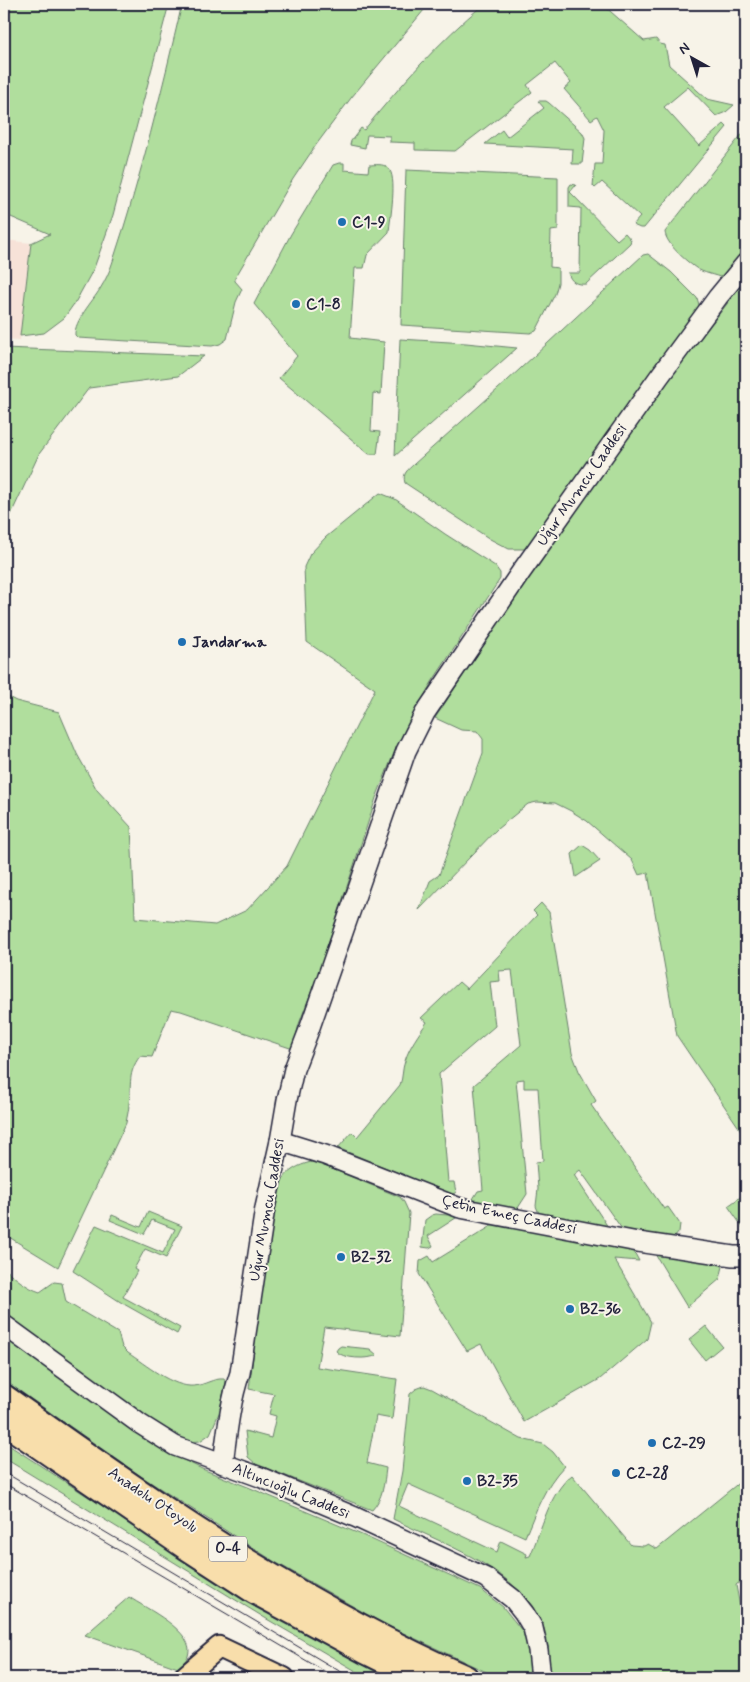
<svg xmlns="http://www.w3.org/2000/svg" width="750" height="1682" font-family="Mynerve,sans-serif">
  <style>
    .built { fill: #f7e2d8 }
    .green { fill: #b0de9d; stroke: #69806c }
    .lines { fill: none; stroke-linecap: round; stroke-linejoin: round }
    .secondary-casing { stroke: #22223b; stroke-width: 22 }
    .primary-casing { stroke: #22223b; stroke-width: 24 }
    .highway-casing { stroke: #22223b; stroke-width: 28 }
    .secondary { stroke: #f7f3e8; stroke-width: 19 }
    .primary { stroke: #f8deab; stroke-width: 20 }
    .highway { stroke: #f8deab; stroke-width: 24 }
    .tram { stroke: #22223b; stroke-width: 1 }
    .poi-dot { fill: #1f6fb2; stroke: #f7f3e8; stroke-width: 2 }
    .labels { text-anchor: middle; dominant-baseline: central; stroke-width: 4; stroke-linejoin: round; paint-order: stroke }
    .shield { fill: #f7f3e8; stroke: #62616f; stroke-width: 1 }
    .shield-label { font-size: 15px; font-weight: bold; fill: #22223b }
    .poi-label { font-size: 16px; font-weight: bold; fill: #22223b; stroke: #f7f3e8; text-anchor: start }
    .street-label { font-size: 16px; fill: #22223b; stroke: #f7f3e8 }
  </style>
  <rect width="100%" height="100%" fill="#f7f3e8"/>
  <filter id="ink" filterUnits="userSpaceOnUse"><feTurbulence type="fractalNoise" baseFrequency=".02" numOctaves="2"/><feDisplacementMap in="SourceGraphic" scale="10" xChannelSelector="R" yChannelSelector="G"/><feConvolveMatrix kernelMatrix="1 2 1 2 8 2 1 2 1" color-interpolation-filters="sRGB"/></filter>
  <g filter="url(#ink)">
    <!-- built -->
    <path class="built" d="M4 240 31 243 20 340 4 339Z"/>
    <!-- green -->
    <g class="green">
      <path d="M4 4H169L113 215 94 268 76 301 64 318 44 333 20 336 31 243 50 234 4 214Z"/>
      <path d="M182 4H429L351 98 316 145 293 179 235 278V281L242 289 236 302 227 339 220 344 212 346 78 338 75 335C74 321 93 301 100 289 105 281 110 271 113 261 141 177 162 90 182 4Z"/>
      <path d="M484 4H602L644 41 656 39 660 44 665 45 669 65 707 99 734 105 726 112 716 116 688 87 664 107 699 146 724 124 727 127 644 228H640L633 225 640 217 602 182 595 188 593 186 595 164H602L604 130 597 116 591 120 564 89 571 83 555 63 527 85 532 92 455 151 415 150V143L390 142V136L367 135 365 148 350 145 351 141 361 128 364 130C401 85 439 41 484 4Z"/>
      <path d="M538 101H546L549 103 582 132 585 138 582 164H572L573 149 485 144 502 130 507 137 544 108Z"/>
      <path d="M746 129V250L723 278C715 275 703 273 696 268 686 261 666 244 665 232Z"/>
      <path d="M339 163H344V170L368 172 369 165C375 165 383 163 388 168 398 176 390 219 389 232L367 255 364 268H355L350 338 384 342 381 394 373 393 371 431 380 432 377 454H369L279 378 297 356 254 304 291 234 333 165Z"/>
      <path d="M406 170 558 177V230L551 231 550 267 558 268V283L555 294 536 331 530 333 401 325Z"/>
      <path d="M571 184 576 185 570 192 617 240 625 233 631 240 630 243 586 284C576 285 571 282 568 273H580L581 208 569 207V187Z"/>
      <path d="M648 254 671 272 697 298 700 308 525 549H509L490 539 405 483C402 473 408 470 414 464L507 381 643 255Z"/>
      <path d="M746 279V958L743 959 746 970V1138L677 1036 648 873 639 875 632 860 587 821 571 811 555 803 537 802 528 804 497 829 419 910 430 881 439 875 483 753V739L477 731 461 730 435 718 529 577 667 382Z"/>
      <path d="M400 339 466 343 517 348 395 456Z"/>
      <path d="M4 348 204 356 178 376 89 388 39 454 7 523 4 526Z"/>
      <path d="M380 493 395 499 445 534 495 566 500 573V579L432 682 407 726 394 753 376 798 320 969 299 1024 293 1049 181 1011 171 1009 152 1057 140 1056C127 1074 132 1083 129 1103 129 1110 127 1116 126 1123L58 1267 4 1234V695L16 701 59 712 77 754 97 790 131 827 135 918 215 925 247 910 287 866 375 689 307 642 304 567 310 554 326 537Z"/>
      <path d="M582 845 590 850 600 861 576 877 572 854Z"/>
      <path d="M541 903 549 912 572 1053 579 1071 596 1101 591 1105 664 1209 668 1207 680 1224 679 1232 674 1238 622 1229 580 1170 574 1175 608 1227 540 1216 536 1206 538 1189 536 1162 543 1161 538 1088H524V1079L516 1080 527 1194 516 1211 471 1202 478 1191 483 1190 474 1085 521 1045 512 970 499 971 500 981 490 982 495 1026 439 1074 448 1182H454L456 1192 452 1195 338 1148 352 1132 357 1137 400 1085C403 1077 402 1069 405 1061 409 1047 419 1034 427 1022L421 1018 459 982 467 989 537 915 533 911Z"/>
      <path d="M311 1162 325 1166 400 1197 404 1202 409 1213 400 1336 324 1327 317 1367 397 1379 392 1419 376 1416 367 1463 386 1468C384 1484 383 1498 372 1510L256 1464 248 1457 245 1431 271 1438 276 1416 269 1414 274 1394 249 1389 272 1209C279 1183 283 1169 311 1162Z"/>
      <path d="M746 1193V1232L728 1206Z"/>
      <path d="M148 1212 182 1226 166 1258 145 1249 134 1269 137 1271 123 1297 180 1328 177 1334 122 1303 73 1271 96 1225 163 1253 175 1229 152 1220 144 1234 110 1220 112 1215 141 1227Z"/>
      <path d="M436 1214 459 1216 428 1236 433 1246 429 1248 422 1247 425 1220 432 1215Z"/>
      <path d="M492 1223 632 1248 639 1261 614 1259 651 1322 647 1339 600 1379 524 1422 481 1344 467 1351 419 1274 420 1261 429 1256 433 1262 490 1227Z"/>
      <path d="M4 1246 6 1248V1260L4 1268C14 1277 27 1288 40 1292L54 1282 62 1283 66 1302 118 1333 122 1347 128 1353C145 1364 173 1388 194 1386 205 1385 213 1378 224 1379L226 1382 219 1413 210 1434 200 1441 188 1442 147 1418 4 1314Z"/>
      <path d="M655 1254 724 1262 720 1279 687 1307Z"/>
      <path d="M706 1326 722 1346 705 1360 689 1340Z"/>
      <path d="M4 1335 170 1453 202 1469 248 1487 362 1535 480 1589 503 1607 523 1632 530 1652 533 1678H499L384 1624 275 1562 142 1477 4 1380Z"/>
      <path d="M341 1346 370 1349 377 1355C369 1360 342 1359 336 1351L338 1348Z"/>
      <path d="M424 1386 432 1389 521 1439 543 1444 553 1452 564 1466C544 1487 536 1511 525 1537L408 1484 399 1506 497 1552 501 1541 527 1554 526 1557 530 1556C542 1529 549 1493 572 1475L631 1545 644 1546 648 1544 657 1549 746 1477V1577L736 1585 740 1607 746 1611V1678H548C550 1657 549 1634 538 1615 510 1566 441 1543 393 1519L402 1471 410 1394 416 1389Z"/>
      <path d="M4 1442 249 1601 387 1678H368L265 1618 4 1458Z"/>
      <path d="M129 1597C145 1608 197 1632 188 1656 186 1661 181 1665 178 1668L85 1635Z"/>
    </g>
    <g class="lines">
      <defs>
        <g id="secondary">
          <path d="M280 1141 325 1155 460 1208 638 1242 733 1256H746"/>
          <path d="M4 1325 140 1424 175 1446 260 1477 355 1517 486 1578 513 1599 524 1613 533 1628 538 1650 541 1678"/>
          <path d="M223 1464C227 1433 230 1402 240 1373L265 1208 280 1141 287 1100 294 1069 309 1030 406 751 425 713 521 572 659 377 718 297 746 263"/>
        </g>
        <path id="primary" d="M183 1678 219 1647 284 1678"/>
        <g id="highway">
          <path d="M4 1397C68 1442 132 1488 197 1530 283 1585 373 1637 466 1678"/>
          <path d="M4 1422 186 1547 254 1591 365 1651 420 1678"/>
        </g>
      </defs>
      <!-- secondary casing -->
      <use href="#secondary" class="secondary-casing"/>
      <!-- primary casing -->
      <use href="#primary" class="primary-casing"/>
      <!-- highway casing -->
      <use href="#highway" class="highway-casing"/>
      <!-- secondary -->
      <use href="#secondary" class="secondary"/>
      <!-- primary -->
      <use href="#primary" class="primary"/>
      <!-- highway -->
      <use href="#highway" class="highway"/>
      <!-- tram -->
      <g class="tram">
        <path d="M4 1472 351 1678"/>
        <path d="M4 1483 336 1678"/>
      </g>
    </g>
  </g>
  <!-- markers -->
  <g class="poi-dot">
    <circle cx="342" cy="222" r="5"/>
    <circle cx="296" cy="304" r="5"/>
    <circle cx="182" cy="642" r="5"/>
    <circle cx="341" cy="1257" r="5"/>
    <circle cx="570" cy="1309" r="5"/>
    <circle cx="652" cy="1443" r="5"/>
    <circle cx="616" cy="1473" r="5"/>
    <circle cx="467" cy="1481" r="5"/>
  </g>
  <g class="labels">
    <!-- shield labels -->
    <rect class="shield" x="209" y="1536.5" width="38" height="25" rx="4"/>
    <g class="shield-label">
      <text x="228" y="1549">O-4</text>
    </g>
    <!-- poi labels -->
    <g class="poi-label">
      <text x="352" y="222">C1-9</text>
      <text x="306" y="304">C1-8</text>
      <text x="192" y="642">Jandarma</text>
      <text x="351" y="1257">B2-32</text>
      <text x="580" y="1309">B2-36</text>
      <text x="662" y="1443">C2-29</text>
      <text x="626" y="1473">C2-28</text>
      <text x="477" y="1481">B2-35</text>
    </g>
    <!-- street labels -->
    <g class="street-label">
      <text transform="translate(582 485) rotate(-55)">Uğur Mumcu Caddesi</text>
      <text transform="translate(267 1210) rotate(-80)">Uğur Mumcu Caddesi</text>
      <text transform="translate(509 1215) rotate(12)">Çetin Emeç Caddesi</text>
      <text transform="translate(291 1491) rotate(22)">Altıncıoğlu Caddesi</text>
      <text transform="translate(153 1500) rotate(34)">Anadolu Otoyolu</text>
    </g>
  </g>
  <!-- margin -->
  <rect width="750" height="1682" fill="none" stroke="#f7f3e8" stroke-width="20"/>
  <rect x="10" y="10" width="730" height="1662" fill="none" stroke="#22223b" stroke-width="2" filter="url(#ink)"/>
  <!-- north arrow -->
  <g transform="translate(692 58) rotate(321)" stroke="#f7f3e8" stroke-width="4" paint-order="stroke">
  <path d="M0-4L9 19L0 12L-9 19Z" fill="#22223b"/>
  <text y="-8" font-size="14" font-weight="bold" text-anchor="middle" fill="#22223b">N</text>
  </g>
</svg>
